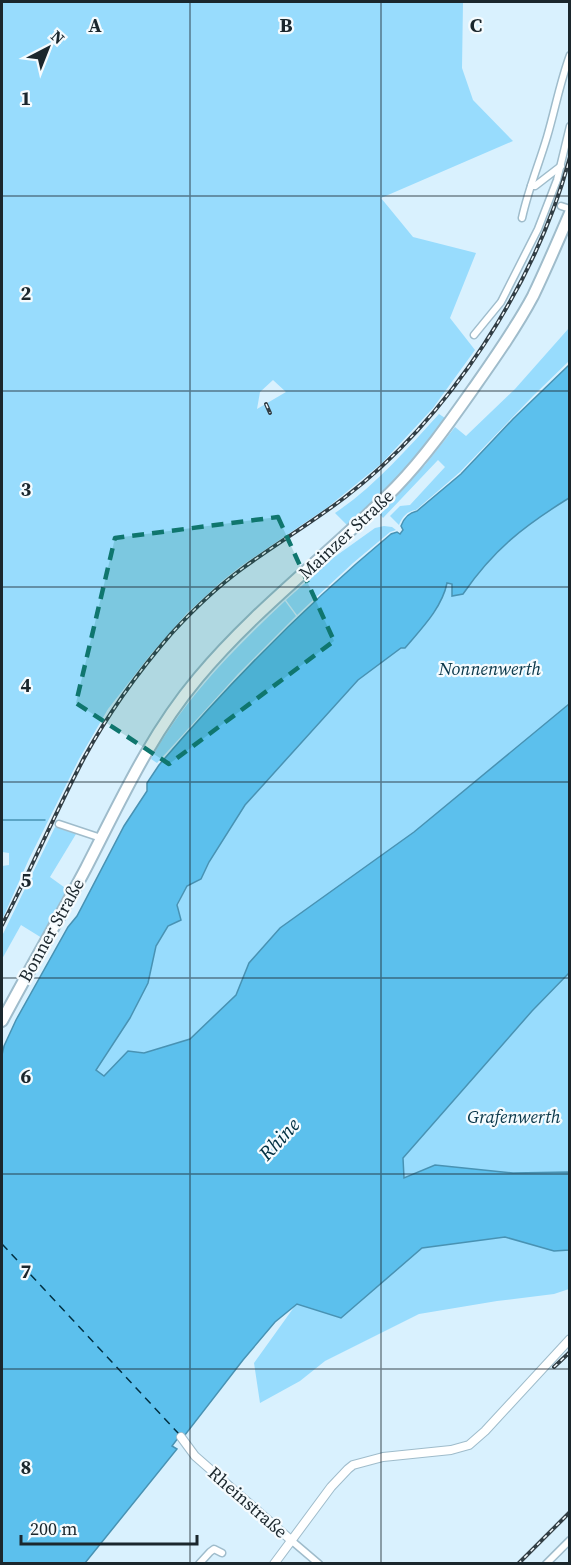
<svg xmlns="http://www.w3.org/2000/svg" width="571" height="1565" font-family="'Source Serif 4',serif">
  <style>
    .green { fill: #98dcfd; fill-rule: evenodd }
    .water { fill: #5cc0ed; stroke: #4892b3; stroke-width: 1.5 }
    .lines { fill: none; stroke-linecap: round; stroke-linejoin: round }
    .stream { stroke: #4892b3; stroke-width: 1.5 }
    .ferry { stroke: #013042; stroke-width: 1.5; stroke-dasharray: 8 6; stroke-linecap: butt }
    .minor-casing { stroke: #9fbccb; stroke-width: 9 }
    .tertiary-casing { stroke: #9fbccb; stroke-width: 10 }
    .primary-casing { stroke: #9fbccb; stroke-width: 14 }
    .minor { stroke: #fff; stroke-width: 6 }
    .tertiary { stroke: #fff; stroke-width: 8 }
    .primary { stroke: #fff; stroke-width: 10 }
    .rail-casing { stroke: #313e45; stroke-width: 4 }
    .rail { stroke: #f5fbfe; stroke-width: 1.5; stroke-dasharray: 4.5; stroke-linecap: butt }
    .marked { fill: #0f766e; fill-opacity: 0.2; stroke: #0f766e; stroke-width: 4.5; stroke-dasharray: 12 8; stroke-linejoin: round }
    .grid { fill: none; stroke: #1b272d; stroke-width: 1.5; stroke-opacity: 0.55 }
    .labels { text-anchor: middle; dominant-baseline: central; stroke-width: 4.5; stroke-linejoin: round; paint-order: stroke }
    .street-label { font-size: 18px; fill: #1b272d; stroke: #f5fbfe }
    .park-label { font-size: 18px; font-style: italic; fill: #083649; stroke: #f5fbfe }
    .water-label { font-size: 20px; font-style: italic; fill: #013042; stroke: #f5fbfe }
    .grid-label { font-size: 20px; text-anchor: middle; font-weight: bold; fill: #1b272d; stroke: #f5fbfe; stroke-width: 4.5; stroke-linejoin: round; paint-order: stroke }
  </style>
  <rect width="100%" height="100%" fill="#d9f1fe"/>
  <!-- green -->
  <g class="green">
    <path d="M2 2H463L462 68 473 100 513 141 381 198 413 237 476 253 450 318 475 350 433 408 382 463 328 507 241 566 222 581 187 613 151 654 108 709 79 759 29 859 2 920V866L9 865V853L2 852ZM273 380 286 392 257 409 260 392Z"/>
    <path d="M569 328V361L533 396 460 472 416 510C407 511 402 517 399 525L390 516 400 506 410 505 445 467 438 460 383 518 379 513 425 465 455 427 466 436 515 389Z"/>
    <path d="M439 414 448 420 419 458 349 527 335 513C375 486 406 450 439 414Z"/>
    <path d="M569 498V704L414 832 280 928 249 963 236 995 190 1039 144 1053 128 1051 104 1077 96 1070 130 1018 148 983 156 946 168 926 187 886 201 879 209 862 245 805 358 680 401 648H405L433 614 446 583H452L463 594C494 549 524 526 569 498Z"/>
    <path d="M384 526 392 527 396 530 390 532 353 563 297 615 286 600 333 558 375 528Z"/>
    <path d="M285 601 296 616 238 674 157 763 151 759C185 698 234 649 285 601Z"/>
    <path d="M55 827 76 834 50 877 68 890 42 938 21 925 2 959V936Z"/>
    <path d="M569 973V1172L404 1178 403 1158 532 1011Z"/>
    <path d="M505 1237 554 1251 569 1250V1289L554 1294 497 1301 419 1314 325 1361 300 1381 260 1403 254 1363 297 1303 341 1318 422 1248Z"/>
  </g>
  <!-- water -->
  <path class="water" d="M569 365V498C524 526 494 549 463 594L452 596V584L447 583C442 608 421 629 405 648H401L358 680 245 805 209 862 201 879 187 886 177 905 181 920 168 926 156 946 148 983 130 1018 96 1070 104 1076 128 1051 144 1053 190 1039 236 995 249 963 280 928 414 832 569 704V973L532 1011 403 1158 404 1178 435 1165 513 1173 569 1172V1250L554 1251 505 1237 422 1248 341 1318 297 1304 275 1322 243 1360 185 1435 178 1438 172 1446 177 1449 85 1563H2V1055L4 1046 16 1020 68 927 77 916 124 826 147 791V783L159 765C230 682 307 604 391 534L397 532 400 534 403 530 401 526C404 518 408 513 417 511L461 474 513 419Z"/>
  <g class="lines">
    <!-- stream -->
    <path class="stream" d="M2 820H45"/>
    <!-- ferry -->
    <path class="ferry" d="M2 1244 179 1434"/>
    <defs>
      <g id="minor">
        <path d="M531 186H535L561 166"/>
        <path d="M561 206 570 209"/>
        <path d="M522 218C528 190 539 164 547 137 555 110 560 82 570 55"/>
        <path d="M474 335 501 302 538 229 557 180 570 126"/>
        <path d="M59 824 101 838"/>
        <path d="M292 1541 319 1564"/>
        <path d="M199 1564 210 1552 214 1549 222 1553"/>
        <path d="M546 1564 570 1540"/>
      </g>
      <g id="tertiary">
        <path d="M181 1437 195 1456 292 1541"/>
        <path d="M274 1564 331 1487 348 1469 353 1465 383 1457 451 1450 469 1445 485 1431 570 1339"/>
      </g>
      <path id="primary" d="M2 1021C29 970 59 919 86 868 120 802 150 735 198 678 256 608 332 552 396 487 425 457 449 423 473 389 494 359 516 328 533 296 546 269 558 241 570 213"/>
    </defs>
    <!-- minor casing -->
    <use href="#minor" class="minor-casing"/>
    <!-- tertiary casing -->
    <use href="#tertiary" class="tertiary-casing"/>
    <!-- primary casing -->
    <use href="#primary" class="primary-casing"/>
    <!-- minor -->
    <use href="#minor" class="minor"/>
    <!-- tertiary -->
    <use href="#tertiary" class="tertiary"/>
    <!-- primary -->
    <use href="#primary" class="primary"/>
    <defs>
      <g id="rail">
        <path d="M266 404 270 413"/>
        <path d="M2 925C31 870 55 813 84 758 108 714 138 672 171 634 193 610 217 587 243 568 276 544 311 523 344 498 448 419 536 284 570 157"/>
        <path d="M554 1367 570 1352"/>
        <path d="M518 1564 570 1512"/>
      </g>
    </defs>
    <!-- rail casing -->
    <use href="#rail" class="rail-casing"/>
    <!-- rail -->
    <use href="#rail" class="rail"/>
  </g>
  <!-- marked area -->
  <path class="marked" d="M278 517 334 641 169 764 76 703 115 538Z"/>
  <!-- grid -->
  <path class="grid" d="M190 2V1564M381 2V1564M2 196H570M2 391H570M2 587H570M2 782H570M2 978H570M2 1174H570M2 1369H570"/>
  <g class="labels">
    <!-- street labels -->
    <g class="street-label">
      <text transform="translate(346 534) rotate(-43)">Mainzer Straße</text>
      <text transform="translate(51 930) rotate(-61)">Bonner Straße</text>
      <text transform="translate(248 1502) rotate(41)">Rheinstraße</text>
    </g>
    <!-- park labels -->
    <g class="park-label">
      <text x="490" y="668">Nonnenwerth</text>
      <text x="514" y="1116">Grafenwerth</text>
    </g>
    <!-- water labels -->
    <g class="water-label">
      <text transform="translate(279 1139) rotate(-47)">Rhine</text>
    </g>
  </g>
  <g class="grid-label">
    <text x="95" y="32">A</text>
    <text x="286" y="32">B</text>
    <text x="476" y="32">C</text>
    <text x="26" y="105">1</text>
    <text x="26" y="300">2</text>
    <text x="26" y="496">3</text>
    <text x="26" y="692">4</text>
    <text x="26" y="887">5</text>
    <text x="26" y="1083">6</text>
    <text x="26" y="1278">7</text>
    <text x="26" y="1474">8</text>
  </g>
  <!-- border -->
  <rect width="571" height="1565" fill="none" stroke="#1b272d" stroke-width="6"/>
  <!-- north arrow -->
  <g transform="translate(48 48) rotate(42)" stroke="#f5fbfe" stroke-width="4.5" paint-order="stroke">
  <path d="M0-4.5L10 22L0 15L-10 22Z" fill="#1b272d"/>
  <text y="-9" font-size="16" font-weight="bold" text-anchor="middle" fill="#1b272d">N</text>
  </g>
  <!-- scale -->
  <path d="M21 1535v9h176v-9" fill="none" stroke="#1b272d" stroke-width="3"/>
  <text x="30" y="1535" font-size="18" fill="#1b272d" stroke="#f5fbfe" stroke-width="4.5" paint-order="stroke">200 m</text>
</svg>
